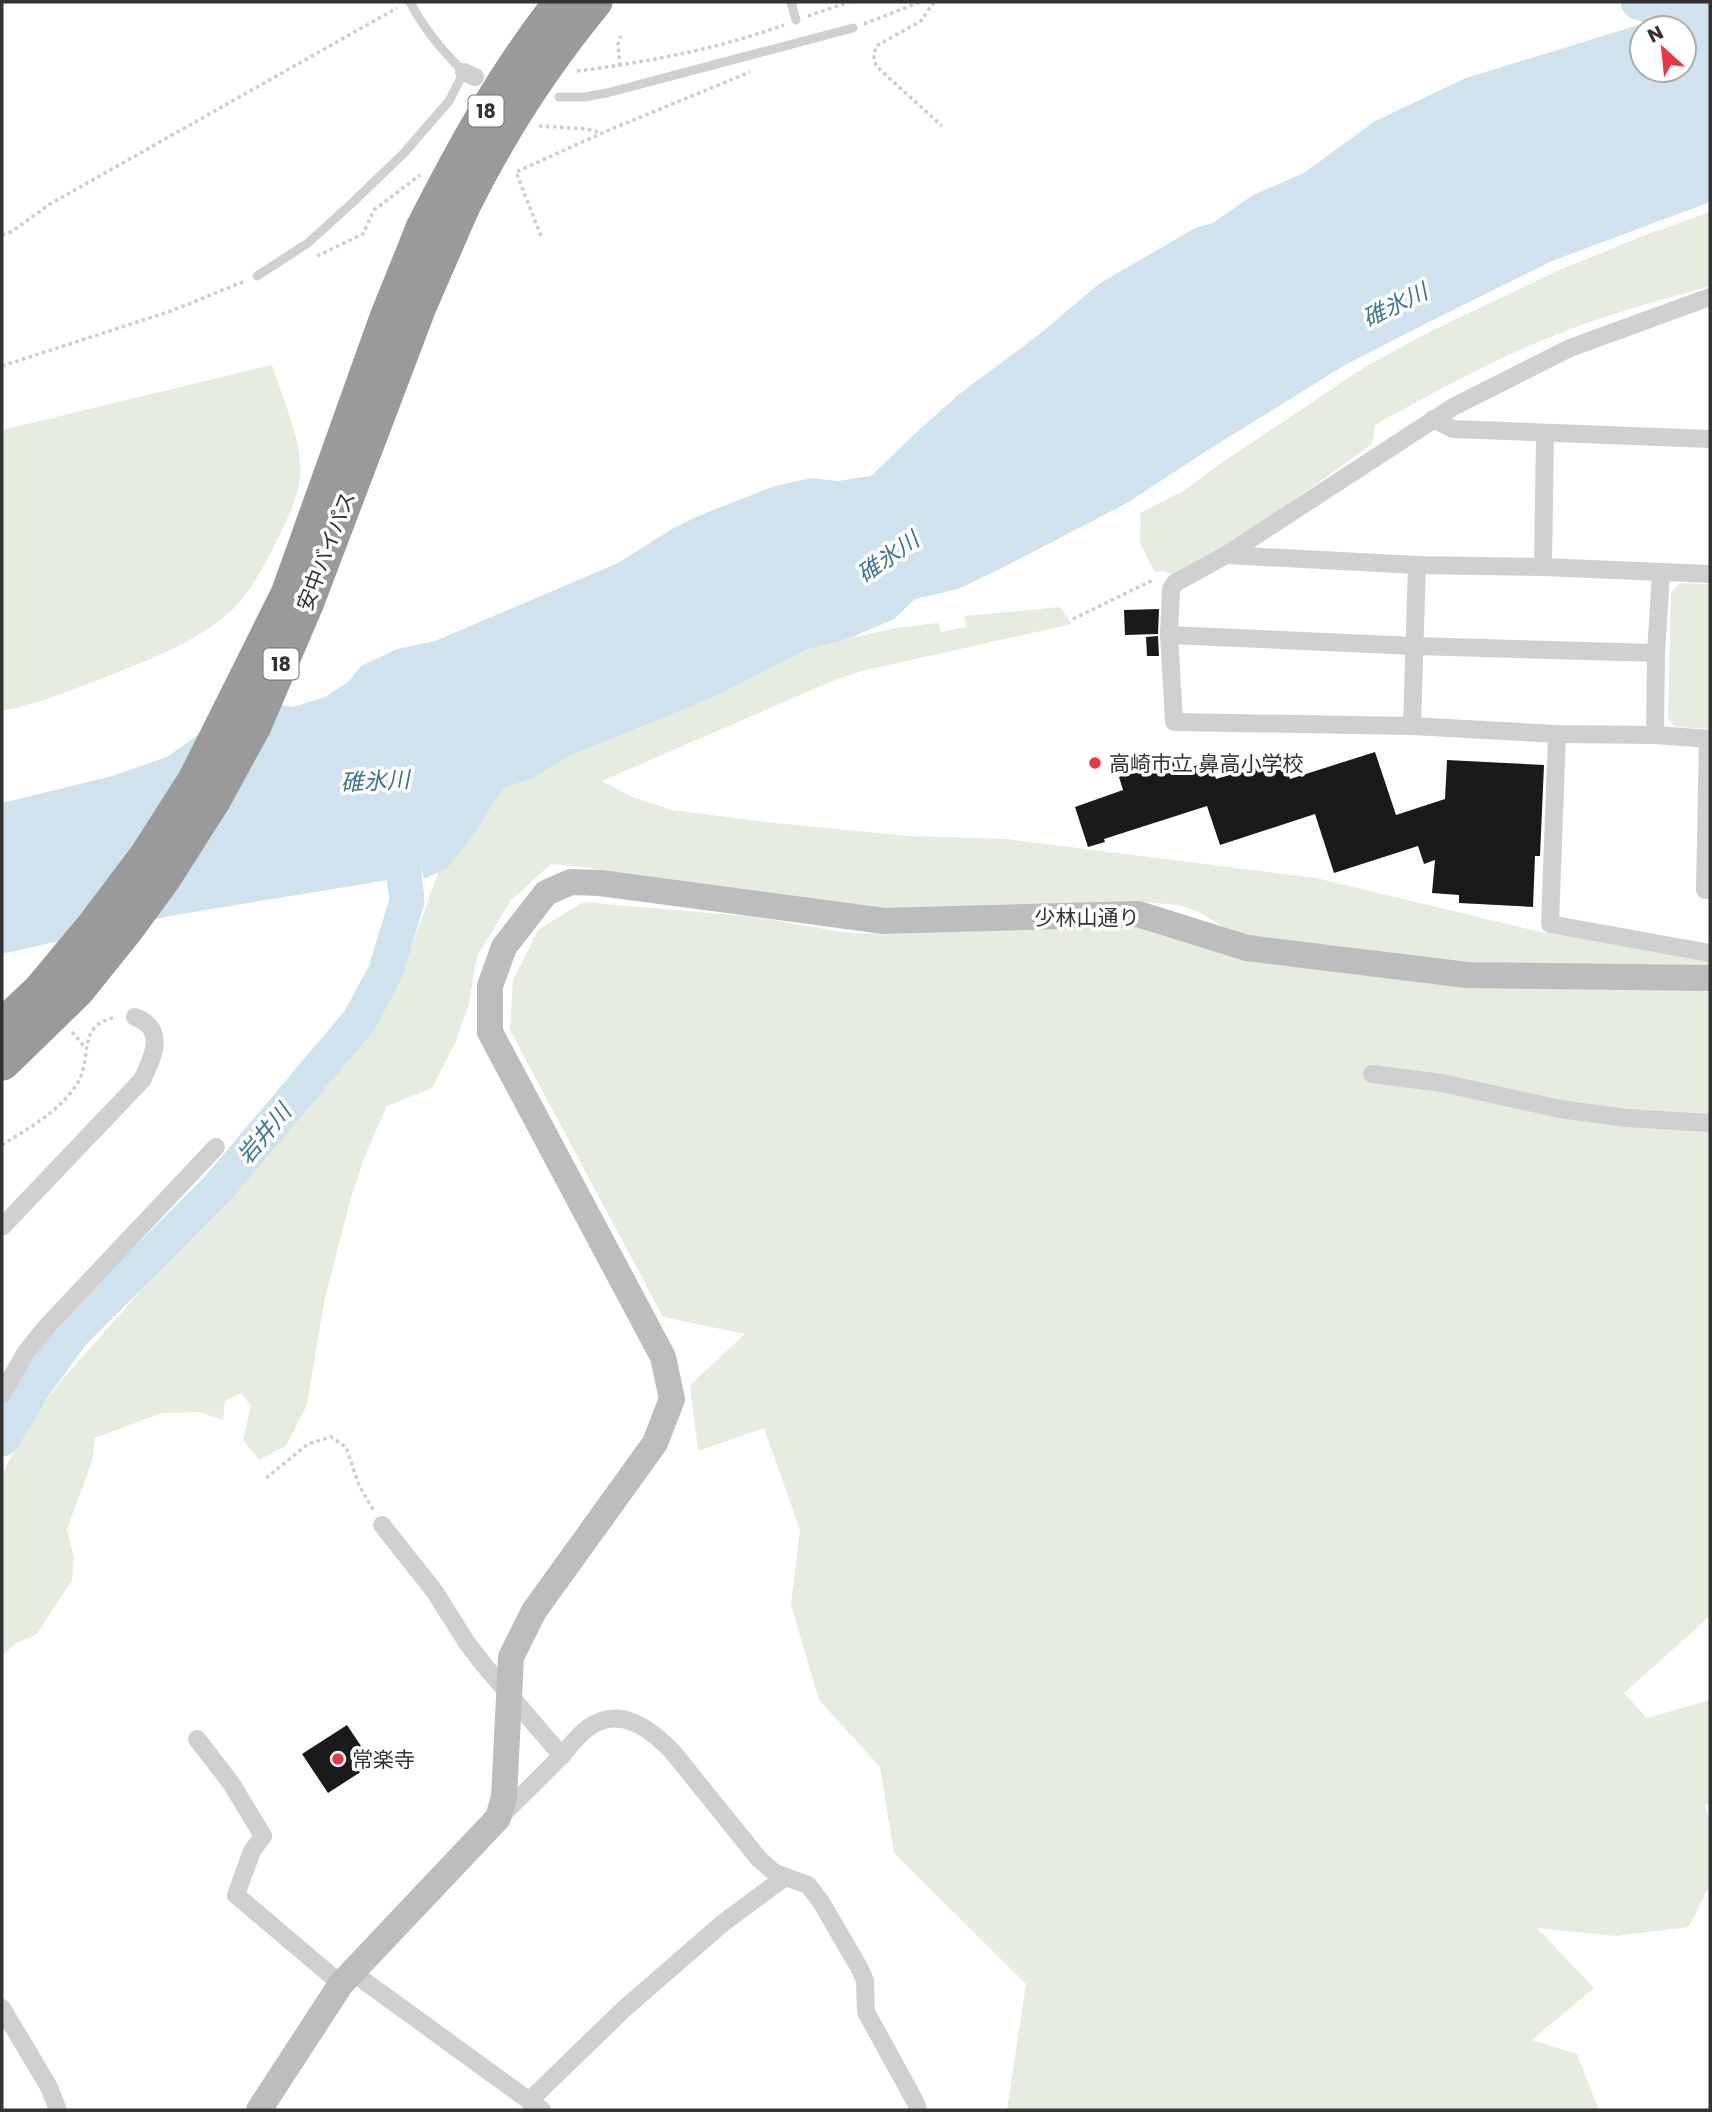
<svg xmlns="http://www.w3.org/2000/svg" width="1712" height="2112" font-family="Poppins,'Noto Sans JP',sans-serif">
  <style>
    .green { fill: #e6ecdf }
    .water { fill: #cfe2ee; fill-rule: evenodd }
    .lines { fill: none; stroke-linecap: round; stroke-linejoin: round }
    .river { stroke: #cfe2ee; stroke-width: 35 }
    .building { fill: #1a1a1a }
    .path { stroke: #cdcdcd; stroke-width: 3.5; stroke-dasharray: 3.5 3.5; stroke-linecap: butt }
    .lane { stroke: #d0d0d0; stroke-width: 9 }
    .street { stroke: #d0d0d0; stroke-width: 18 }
    .secondary { stroke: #bdbdbd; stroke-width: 26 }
    .highway { stroke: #9a9a9a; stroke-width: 33 }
    .highway-bridge { stroke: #9a9a9a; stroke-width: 33 }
    .poi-dot { fill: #e63946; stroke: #fff; stroke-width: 2.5 }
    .labels { text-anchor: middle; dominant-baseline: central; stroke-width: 7; stroke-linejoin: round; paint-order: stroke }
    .shield { fill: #fff; stroke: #707070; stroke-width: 2 }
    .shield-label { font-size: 19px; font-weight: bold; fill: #333 }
    .street-label { font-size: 21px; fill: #333; stroke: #fff }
    .poi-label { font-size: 21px; fill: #333; stroke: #fff; text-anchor: start }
    .water-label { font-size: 23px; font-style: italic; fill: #3f7597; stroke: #fff }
  </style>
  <rect width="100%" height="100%" fill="#fff"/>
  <!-- green -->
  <g class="green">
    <path d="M1710 212V286C1669 298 1627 309 1587 323 1513 349 1443 387 1375 425L1372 444 1259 525 1176 576 1164 571 1155 572 1140 543V513L1185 490 1217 466 1363 368 1429 332 1557 271 1645 235Z"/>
    <path d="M272 365C282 396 304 446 300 477 298 497 289 515 281 532 269 556 253 590 233 609 195 644 145 661 98 680 66 692 35 705 2 711V430Z"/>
    <path d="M1680 583 1710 584V729L1675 727 1668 719 1671 593Z"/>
    <path d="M1060 607 1072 624 862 671 830 682 602 781 635 798 672 810 765 822 909 836 1007 839 1316 878 1541 932 1703 958 1709 961 1710 966H1481L1235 934 1201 913 1179 905 1141 902 881 911 762 899 590 868 551 864 511 900 477 956 469 1004 456 1041 432 1088 387 1106 364 1158 350 1201 325 1298 307 1405 286 1446 259 1460 243 1440 251 1406 241 1393 225 1401 223 1420 199 1412 162 1413 95 1438 92 1461 67 1529 74 1558 72 1580 36 1635 16 1643 2 1656V1475L30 1421 61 1381 136 1296 259 1149 354 1045 408 956 447 848 502 789 533 778 569 756 709 699 806 650 850 638 896 628 938 623 941 632 966 627 964 616Z"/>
    <path d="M583 902 755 917 848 933 894 934 1134 926 1710 990V1616L1624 1693 1647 1718 1710 1700V1803L1705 1805 1710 1825V1884L1689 1927 1615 1936 1537 1928 1594 1988 1532 2040 1577 2054 1599 2110H1007L1026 1984 894 1853 880 1767 819 1700 791 1605 800 1530 764 1428 698 1451 690 1385 745 1334 663 1317 510 1030 513 980 538 930Z"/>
  </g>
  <!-- water -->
  <path class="water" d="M1668 2H1710V202L1552 261 1423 325 1345 365 1208 450 1127 503 1000 569 958 589 915 599 894 619 850 638 806 650 709 699 569 756 533 778 502 789 474 834 447 868 424 879 418 857 403 865 388 880 175 915 2 954V803L112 776 167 757 206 729 253 701 293 707 325 697 348 682 361 666 397 649 435 641 618 563 672 529 698 516 772 487 811 478 838 481 871 476 920 429 958 395 1037 336 1099 284 1195 228 1213 223 1253 195 1304 173 1375 121 1466 78 1648 22 1665 11ZM1642 28H1684V70H1642Z"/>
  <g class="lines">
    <!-- river -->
    <g class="river">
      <path d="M1638 2 1665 11 1705 38"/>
      <path d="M2 1439 32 1389 72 1334 218 1188 359 1021 385 973 407 901 403 865 406 835 411 820"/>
    </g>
  </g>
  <!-- building -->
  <g class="building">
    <path d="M1159 609 1158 634 1125 635 1124 610Z"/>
    <path d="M1158 636 1159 656H1147L1146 637Z"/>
    <path d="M1375 752 1396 815 1445 799 1447 760 1544 765 1540 856H1535L1533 907 1459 903V895L1432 893 1435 860 1424 864 1418 846 1334 873 1315 814 1220 845 1207 806 1104 839 1105 842 1088 847 1075 807 1123 790 1119 777 1185 756 1189 768 1210 761 1216 779 1283 758 1290 779Z"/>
    <path d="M347 1725 373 1764 328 1793 302 1754Z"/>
  </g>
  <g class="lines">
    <!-- path -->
    <g class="path">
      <path d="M934 2 921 21 876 46 874 57 876 66 942 126"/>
      <path d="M808 16 849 2"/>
      <path d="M864 24 920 2"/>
      <path d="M620 66 618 44 621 36"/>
      <path d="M577 71C648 62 717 49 784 25"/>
      <path d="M539 126 587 129 601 133"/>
      <path d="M2 235 11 232 50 204 397 8"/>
      <path d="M541 236 516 172 602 133 750 72"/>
      <path d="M317 256 363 234 374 210 420 175"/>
      <path d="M2 366 171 311 245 281"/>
      <path d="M1073 619 1155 579"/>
      <path d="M72 1032 85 1047"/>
      <path d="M2 1145C29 1128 61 1111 78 1082 93 1056 76 1025 116 1017"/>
      <path d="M266 1478 308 1444 331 1437 346 1447 359 1485 374 1511"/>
    </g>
    <!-- lane -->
    <g class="lane">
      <path d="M791 2 796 20"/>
      <path d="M559 97H584L607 93 853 28"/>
      <path d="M257 276 308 243 352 203 404 153 449 101 464 72C442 51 424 29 410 2"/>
    </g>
    <!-- street -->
    <g class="street">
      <path d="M464 72 475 77"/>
      <path d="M1710 297 1570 348 1453 407 1226 555 1175 583 1171 589 1169 635 1174 722 1412 726 1557 734 1655 735 1710 739"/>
      <path d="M1433 419 1453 429 1710 439"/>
      <path d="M1226 555 1417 565 1543 567 1710 574"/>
      <path d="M1543 567 1545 433"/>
      <path d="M1169 635 1415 646 1656 653"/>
      <path d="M1412 726 1417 565"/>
      <path d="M1557 734 1550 924 1710 953"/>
      <path d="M1655 735 1656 653 1661 573"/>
      <path d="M1708 739 1705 890H1710"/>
      <path d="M1372 1074 1442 1083 1560 1109 1626 1118 1710 1123"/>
      <path d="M2 1227 142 1080C153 1057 167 1029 135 1017"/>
      <path d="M2 1394 26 1352 47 1326 216 1147"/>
      <path d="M382 1525 435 1592 467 1643 484 1665 562 1756"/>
      <path d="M197 1739 231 1783 263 1836 252 1851 236 1895 341 1984"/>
      <path d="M501 1816C521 1796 542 1776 562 1755 570 1746 578 1735 588 1728 619 1705 649 1728 672 1751L759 1859 775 1873 808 1885 821 1902 860 1969 865 1981 866 2012 916 2103 918 2110"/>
      <path d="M352 1972 542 2110"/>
      <path d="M2 2008 49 2087 58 2110"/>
      <path d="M529 2101 624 2009 723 1923 785 1877"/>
    </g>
    <!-- secondary -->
    <path class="secondary" d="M259 2110 341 1984 498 1818 504 1797 511 1657 534 1611 655 1443 672 1399 663 1357 490 1032V986L504 947 546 893 571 882 600 883 884 921 1138 914 1247 948 1467 975 1710 978"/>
    <!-- highway -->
    <g class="highway">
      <path d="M463 208C499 135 544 65 596 2"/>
      <path d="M422 228C462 149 505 71 560 2"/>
    </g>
    <!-- highway-bridge -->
    <g class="highway-bridge">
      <path d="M2 1025 39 990 94 924 146 855 194 780 287 594 385 320 422 228"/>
      <path d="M3 1064 78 991 127 930 165 878 214 801 255 726 308 602 420 307 463 208"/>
    </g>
  </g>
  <!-- markers -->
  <g class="poi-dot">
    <circle cx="1095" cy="763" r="7"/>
    <circle cx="338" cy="1759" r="7"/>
  </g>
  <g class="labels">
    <!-- shield labels -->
    <g class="shield">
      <rect x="468.5" y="95.5" width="35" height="31" rx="5"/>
      <rect x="263.5" y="648.5" width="35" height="31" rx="5"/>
    </g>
    <g class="shield-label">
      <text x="486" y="111">18</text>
      <text x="281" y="664">18</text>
    </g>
    <!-- street labels -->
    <g class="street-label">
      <text transform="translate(326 551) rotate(-69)">安中バイパス</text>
      <text x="1087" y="917">少林山通り</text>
    </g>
    <!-- poi labels -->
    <g class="poi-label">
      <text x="1109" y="763">高崎市立 鼻高小学校</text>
      <text x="352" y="1759">常楽寺</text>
    </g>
    <!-- water labels -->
    <g class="water-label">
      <text transform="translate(1395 305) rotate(-26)">碓氷川</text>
      <text transform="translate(888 557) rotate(-35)">碓氷川</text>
      <text transform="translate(375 781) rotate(-3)">碓氷川</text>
      <text transform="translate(264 1134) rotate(-50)">岩井川</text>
    </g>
  </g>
  <!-- border -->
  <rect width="1712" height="2112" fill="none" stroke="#333333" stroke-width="7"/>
  <!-- north arrow -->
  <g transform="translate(1663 49) rotate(333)"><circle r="33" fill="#ffffff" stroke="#adadad" stroke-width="2"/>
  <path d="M0-5L12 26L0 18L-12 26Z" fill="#e63946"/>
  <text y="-10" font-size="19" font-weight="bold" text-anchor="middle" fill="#333333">N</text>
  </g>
</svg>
